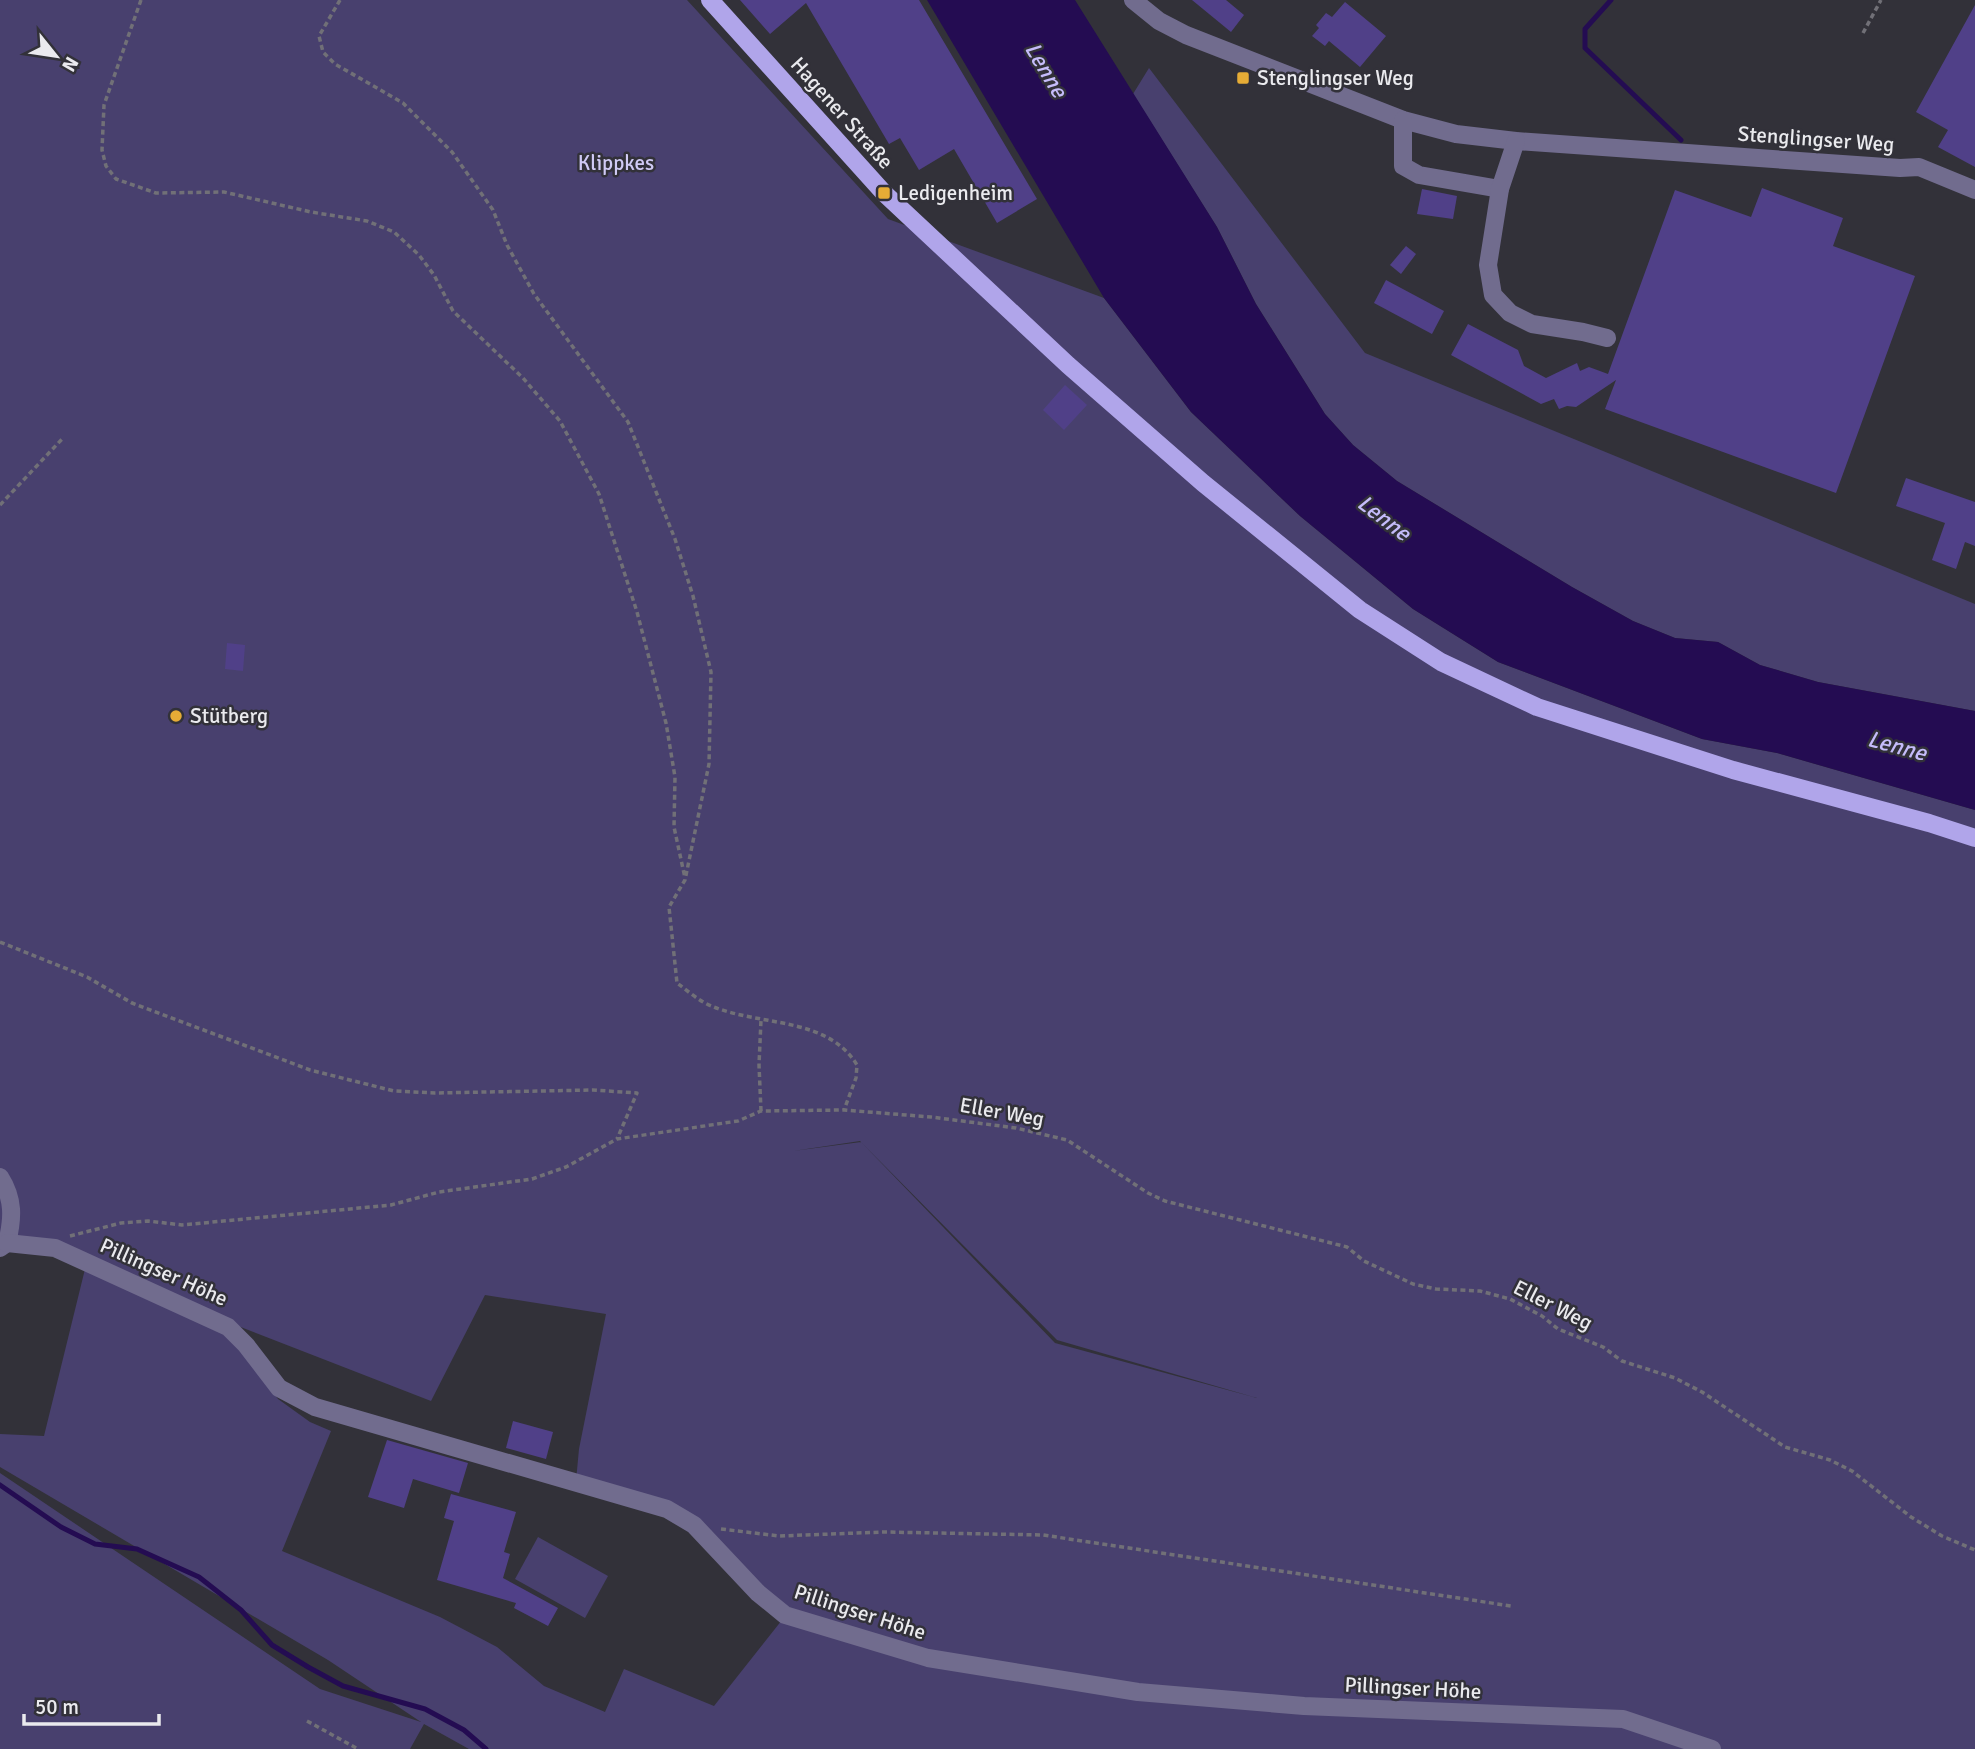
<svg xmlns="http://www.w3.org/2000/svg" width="1975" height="1749" font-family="Signika,sans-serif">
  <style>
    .green { fill: #48406e; fill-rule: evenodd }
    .water { fill: #240c52 }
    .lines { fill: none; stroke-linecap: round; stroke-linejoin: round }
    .stream { stroke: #240c52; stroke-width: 5 }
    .building { fill: #504088 }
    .path { stroke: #717077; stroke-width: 3.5; stroke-dasharray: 5 3.5; stroke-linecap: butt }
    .minor { stroke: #716c8e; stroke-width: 18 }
    .major { stroke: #b0a5ea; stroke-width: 18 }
    .poi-dot { fill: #e6ac36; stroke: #323139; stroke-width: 2.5 }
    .labels { text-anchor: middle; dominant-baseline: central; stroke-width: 5; stroke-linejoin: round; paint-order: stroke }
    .poi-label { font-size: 21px; fill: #eaeaee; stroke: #323139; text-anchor: start }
    .street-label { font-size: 21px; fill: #eaeaee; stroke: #323139 }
    .park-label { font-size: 21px; fill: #d0caf5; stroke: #323139 }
    .water-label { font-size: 23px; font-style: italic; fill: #c5bcfa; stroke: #323139 }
  </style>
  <rect width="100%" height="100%" fill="#323139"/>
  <!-- green -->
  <g class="green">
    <path d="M0 0H687L888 219 1104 298 1191 412 1300 516 1413 609 1498 662 1702 739 1777 753 1975 810V1749H1715L1663 1732 1712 1749H469L424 1724 410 1749H0V1473L320 1689 421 1722 328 1660 0 1467V1434L44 1436 86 1265 224 1329 278 1399 310 1422 331 1431 282 1551 440 1617 497 1647 544 1686 605 1712 624 1669 714 1706 782 1620C972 1688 1176 1703 1376 1712 1427 1714 1479 1717 1530 1718 1552 1718 1576 1720 1598 1719L1305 1703 1131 1688 928 1655 828 1627 788 1612 761 1590 696 1523 668 1506 576 1481 579 1449 606 1314 485 1295 431 1401 233 1324 54 1242 13 1235 0 1240ZM860 1141 1057 1340 1257 1398 1055 1343 861 1142 793 1151Z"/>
    <path d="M1149 68 1365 353 1975 604V711L1818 682 1760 665 1718 642 1675 638 1633 621 1572 587 1397 481 1353 445 1325 414 1256 304 1217 227 1133 94Z"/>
    <path d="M538 1537 608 1576 585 1618 515 1579Z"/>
  </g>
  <!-- water -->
  <path class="water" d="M927 0H1075L1217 227 1256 304 1325 414 1353 445 1397 481 1572 587 1633 621 1675 638 1718 642 1760 665 1818 682 1975 711V810L1777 753 1702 739 1498 662 1413 609 1300 516 1191 412 1104 298Z"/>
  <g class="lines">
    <!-- stream -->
    <g class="stream">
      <path d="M1611 0 1585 29V48L1681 140"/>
      <path d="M0 1485 61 1527 95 1544 137 1549 199 1577 241 1610 272 1645 308 1667 343 1686 425 1709 464 1730 486 1749"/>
    </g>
  </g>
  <!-- building -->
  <g class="building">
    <path d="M740 0H919L1037 199 997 223 954 149 919 170 900 138 889 144 806 3 770 34Z"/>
    <path d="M1192 0H1226L1244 15 1231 32Z"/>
    <path d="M1345 2 1386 36 1360 67 1329 41 1325 46 1312 36 1319 28 1316 25 1326 13 1332 17Z"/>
    <path d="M1975 5V167L1938 147 1948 130 1916 112Z"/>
    <path d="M1762 188 1843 218 1833 246 1915 276 1836 493 1605 409 1616 380 1576 407 1567 406 1559 409 1554 399 1541 404 1451 355 1468 324 1518 350 1524 366 1546 378 1577 363 1580 371 1589 367 1608 374 1675 190 1751 217Z"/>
    <path d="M1422 189 1457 196 1453 219 1417 214Z"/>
    <path d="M1406 246 1416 254 1401 274 1390 265Z"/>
    <path d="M1386 280 1444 311 1432 334 1374 303Z"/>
    <path d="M1065 385 1087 405 1064 430 1043 410Z"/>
    <path d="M1906 478 1975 502V546L1965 542 1956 569 1932 560 1945 523 1896 506Z"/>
    <path d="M227 643 245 645 243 671 225 669Z"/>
    <path d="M513 1421 553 1432 546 1459 506 1448Z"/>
    <path d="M387 1440 468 1463 459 1493 413 1479 404 1508 368 1497Z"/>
    <path d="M451 1494 516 1512 504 1552 510 1554 503 1578 558 1608 548 1626 514 1608 516 1603 437 1580 454 1521 444 1518Z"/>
  </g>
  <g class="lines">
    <!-- path -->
    <g class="path">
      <path d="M141 0 104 105 102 150 106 166 116 179 156 193 224 192 311 212 367 221 394 232 419 255 434 275 453 311 523 378 560 421 599 494 637 612 666 723 675 777 674 827 685 878"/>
      <path d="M340 0 319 36 323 52 335 64 403 103 452 152 493 210 507 245 534 294 628 422 675 539 693 596 711 672 709 764 685 880 669 907 677 983C688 991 701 1003 714 1007 761 1026 828 1017 857 1065L856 1078 844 1110"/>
      <path d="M1863 33 1881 0"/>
      <path d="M0 505 63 438"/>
      <path d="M0 942 87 977 132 1003 310 1070 394 1091 435 1093 593 1090 637 1093 617 1139"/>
      <path d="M761 1111 759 1065 761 1020"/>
      <path d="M70 1236 121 1223 148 1221 182 1225 391 1205 439 1192 532 1179 566 1167 617 1139 738 1121 761 1111 844 1110 931 1117 1016 1128 1067 1140 1148 1193 1165 1201 1347 1247 1364 1261 1413 1284 1436 1289 1480 1291 1510 1299 1542 1316 1558 1329 1603 1347 1622 1361 1675 1378 1702 1392 1785 1447 1830 1460 1852 1471 1911 1517 1942 1536 1975 1550"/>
      <path d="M721 1529 779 1536 884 1532 1043 1535 1511 1606"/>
      <path d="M307 1721 358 1749"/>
    </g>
    <!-- minor -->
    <g class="minor">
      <path d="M1133 0 1159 21 1186 35 1403 120 1456 134 1516 141 1900 168 1919 167 1975 190"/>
      <path d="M1403 120V166L1419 175 1500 189"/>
      <path d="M1516 141 1500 189 1488 265 1493 295 1510 313 1532 324 1583 332 1607 338"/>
      <path d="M0 1177C14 1199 13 1218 7 1243L0 1248"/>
      <path d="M7 1243 55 1248 228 1327 246 1345 279 1388 315 1407 667 1509 694 1525 758 1593 785 1615 928 1658 1138 1692 1304 1706 1623 1719 1712 1749"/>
    </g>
    <!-- major -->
    <path class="major" d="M710 0 884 193 1068 365 1203 483 1360 610 1441 662 1537 707 1733 770 1929 823 1975 838"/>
  </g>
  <!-- markers -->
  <g class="poi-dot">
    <rect x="1236" y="71" width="14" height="14" rx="3.5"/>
    <rect x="877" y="186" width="14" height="14" rx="3.5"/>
    <circle cx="176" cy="716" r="7"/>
  </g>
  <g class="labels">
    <!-- poi labels -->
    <g class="poi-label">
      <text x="1257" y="78">Stenglingser Weg</text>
      <text x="898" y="193">Ledigenheim</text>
      <text x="190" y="716">Stütberg</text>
    </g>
    <!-- street labels -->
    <g class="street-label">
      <text transform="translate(842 113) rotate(48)">Hagener Straße</text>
      <text transform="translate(1816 139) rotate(4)">Stenglingser Weg</text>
      <text transform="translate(1002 1112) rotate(10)">Eller Weg</text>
      <text transform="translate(164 1272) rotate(24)">Pillingser Höhe</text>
      <text transform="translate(1553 1305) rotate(27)">Eller Weg</text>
      <text transform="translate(860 1612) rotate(18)">Pillingser Höhe</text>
      <text transform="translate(1413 1688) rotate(3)">Pillingser Höhe</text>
    </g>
    <!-- park labels -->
    <g class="park-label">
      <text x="616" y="163">Klippkes</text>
    </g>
    <!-- water labels -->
    <g class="water-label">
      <text transform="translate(1046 70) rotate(59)">Lenne</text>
      <text transform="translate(1384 518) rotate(37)">Lenne</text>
      <text transform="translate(1897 746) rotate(15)">Lenne</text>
    </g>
  </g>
  <!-- north arrow -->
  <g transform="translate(56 56) rotate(120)" stroke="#323139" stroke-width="5" paint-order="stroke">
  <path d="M0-5L12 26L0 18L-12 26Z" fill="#eaeaee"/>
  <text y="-10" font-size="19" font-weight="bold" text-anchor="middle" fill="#eaeaee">N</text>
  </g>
  <!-- scale -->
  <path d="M24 1714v10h135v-10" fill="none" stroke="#eaeaee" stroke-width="3.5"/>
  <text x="35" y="1714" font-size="21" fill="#eaeaee" stroke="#323139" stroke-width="5" paint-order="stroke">50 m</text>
</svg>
